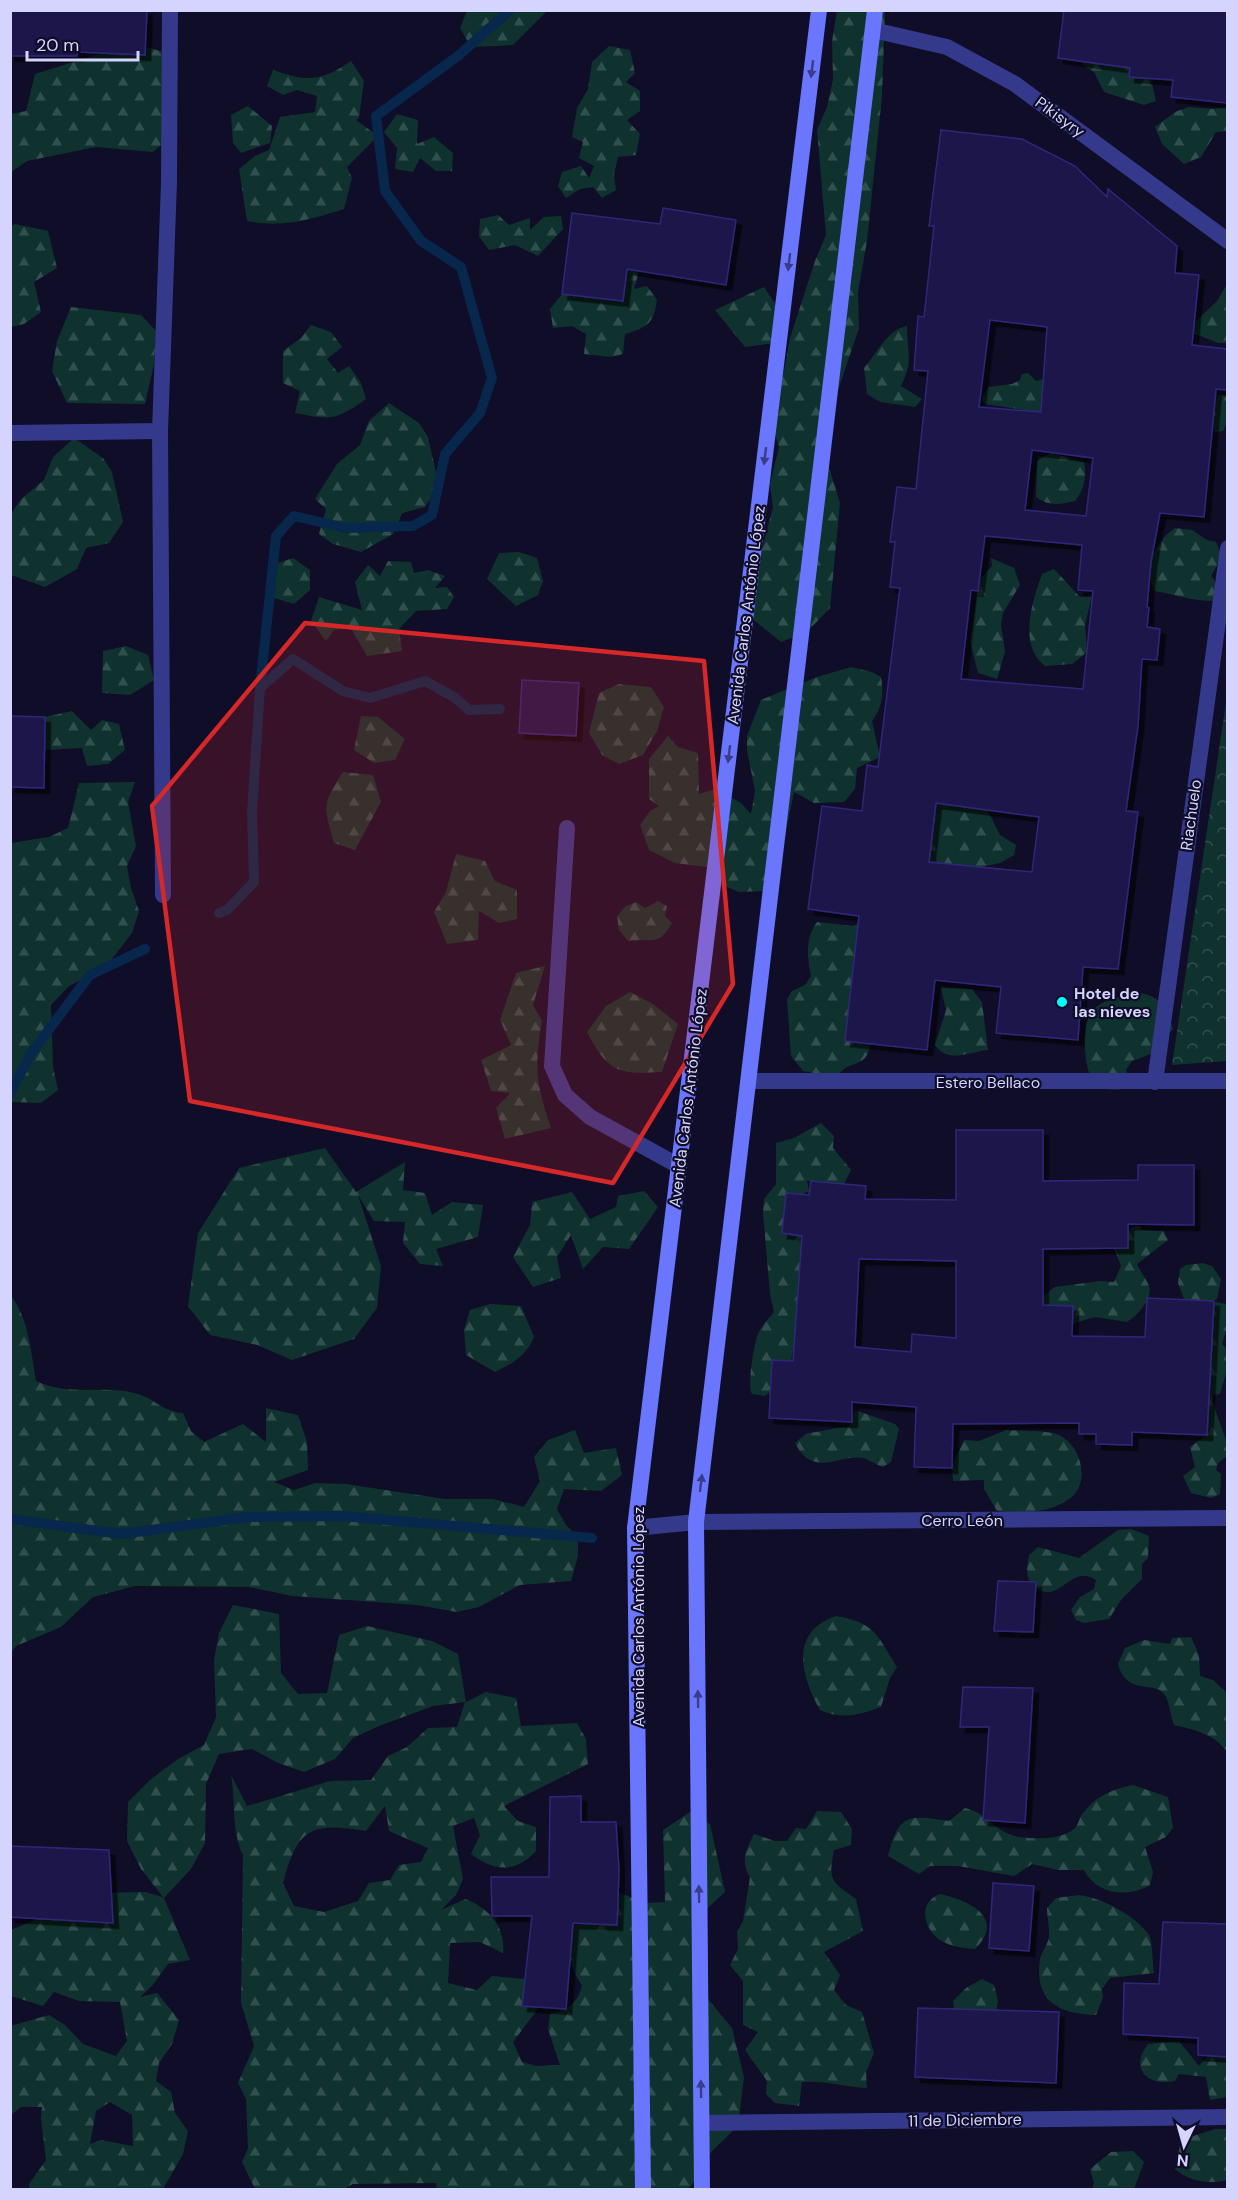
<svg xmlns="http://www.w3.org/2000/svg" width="1238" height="2200" font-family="'DM Sans',sans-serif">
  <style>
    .forest { fill: url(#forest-firs); fill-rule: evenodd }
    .park { fill: url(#park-crowns) }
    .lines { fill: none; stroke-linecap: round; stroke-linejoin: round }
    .stream { stroke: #07274d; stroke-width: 10 }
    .building { fill: #1d174b; stroke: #2f2779; stroke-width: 1.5; fill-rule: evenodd; filter: url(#shadow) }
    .service { stroke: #34398b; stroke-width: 16 }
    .minor { stroke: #34398b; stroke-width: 16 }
    .secondary { stroke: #6b76ff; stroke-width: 16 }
    .oneway { fill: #383c89 }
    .marked { fill: #d62828; fill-opacity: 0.2; stroke: #d62828; stroke-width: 4.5; stroke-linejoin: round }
    .poi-dot { fill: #00feff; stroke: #0f0d28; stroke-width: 2 }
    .labels { text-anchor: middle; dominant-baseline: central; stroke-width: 4.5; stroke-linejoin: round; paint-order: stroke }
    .street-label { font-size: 16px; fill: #d5d4ff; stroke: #0f0d28 }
    .poi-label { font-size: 16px; font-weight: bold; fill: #d5d4ff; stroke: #0f0d28; text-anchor: start }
  </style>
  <defs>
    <pattern id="forest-firs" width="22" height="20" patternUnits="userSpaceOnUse" patternTransform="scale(1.5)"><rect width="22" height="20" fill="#0f322e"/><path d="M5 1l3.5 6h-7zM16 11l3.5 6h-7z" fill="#314f4d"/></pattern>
    <pattern id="park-crowns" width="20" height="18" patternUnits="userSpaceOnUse" patternTransform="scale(1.5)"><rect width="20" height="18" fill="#0f322e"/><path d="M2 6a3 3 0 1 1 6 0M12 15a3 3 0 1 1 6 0" fill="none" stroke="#314f4d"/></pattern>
    <filter id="shadow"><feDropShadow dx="5.5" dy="5.5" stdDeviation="0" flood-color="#0009"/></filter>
  </defs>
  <rect width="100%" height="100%" fill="#0f0d28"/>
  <!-- forest -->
  <g class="forest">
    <path d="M467 11 547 10V11L513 45 471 47 460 28Z"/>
    <path d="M837 11H885L882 96 867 241 858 292 859 328 836 396 828 464 840 503 830 608 807 632 781 642 745 613 773 507 770 484 779 447 768 411 784 371 790 338 815 261 826 235 817 130 827 107 833 79 832 41Z"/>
    <path d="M134 43 163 52 169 138 153 152 96 147 27 161 11 172V114L26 111 35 74Z"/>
    <path d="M1132 45 1129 76 1151 79 1156 101 1144 105 1104 92 1094 72 1084 66 1079 58Z"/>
    <path d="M609 46 630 50 635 73 626 82 640 91V111L627 120 640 134 636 155 618 157 614 175 616 190 602 198 593 187 580 189 566 198 558 186 562 172 581 166 589 178 594 166 579 158 583 142 572 137 577 108 588 89 592 62Z"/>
    <path d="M351 61 364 81 359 118 356 120 378 136 347 167 352 178 344 209C308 220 284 228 247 221L239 169 255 156 269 150 280 117 315 112 317 96 297 90 283 95 267 86 273 70C308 82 320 82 351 61Z"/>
    <path d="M248 106 272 126 270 143 241 153 233 143 231 115Z"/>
    <path d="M1188 107 1213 109 1227 107V131L1216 132 1201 157 1184 164 1162 144 1155 127 1175 112Z"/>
    <path d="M397 114 418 120 417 144 434 137 453 153 452 171H436L420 158 413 172 395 169 397 148 384 132Z"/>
    <path d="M498 215 509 225 530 218V230L544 217 561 216 563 229 538 256 515 245 489 250 479 236 480 219Z"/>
    <path d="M15 224 48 231 57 268 34 282 41 312 24 324 11 327 10 227Z"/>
    <path d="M623 263 640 268 634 289 647 286 657 300C654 323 647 328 625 334L623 354 611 357 584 354 586 334 572 326 553 328 550 309 562 294 583 298 588 291 608 289 614 302 621 285Z"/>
    <path d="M1227 284V343H1218L1193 333V324L1217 301Z"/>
    <path d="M764 287 780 311 776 343 745 347 715 310Z"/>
    <path d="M71 307 141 315 156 331 154 364 145 404 67 403 52 371 57 341Z"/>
    <path d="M311 325 331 332 342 347 327 359 338 373 349 366 361 383 366 399C335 421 331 420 295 413L300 391 283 383V351L301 338Z"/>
    <path d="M907 326C907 353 914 361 901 386L922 399 915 407 880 402 867 394 864 368C877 353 887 330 907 326Z"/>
    <path d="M1028 373 1036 381 1054 376 1101 421 984 404 982 399 988 387 1012 384 1020 380 1022 374Z"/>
    <path d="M1221 395 1227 396V422L1223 431 1216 432 1202 426 1212 396Z"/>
    <path d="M389 403 419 423 428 437 439 486 425 507 402 513 393 534 361 552 333 544 319 534 326 509 315 499 337 464 360 445 369 421Z"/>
    <path d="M74 438 103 458 112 472 123 522 109 543 86 548 77 569 45 587 11 575V514L21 499 44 480 53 457Z"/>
    <path d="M1050 453 1084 462C1087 476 1084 490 1075 501 1060 504 1050 507 1036 497L1037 461Z"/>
    <path d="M1175 528 1192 530 1207 540 1216 542 1222 556 1211 576 1222 590 1213 601C1192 601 1174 594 1154 591 1145 566 1153 543 1175 528Z"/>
    <path d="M519 552 537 558 543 581 538 595 516 606 487 579 499 553Z"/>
    <path d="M293 558 310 570V590L294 604 274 598 268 576 278 563Z"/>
    <path d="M991 558 1014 568 1020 585 1003 613 1001 624 1005 652 997 679 978 673 970 641 979 580 992 566Z"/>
    <path d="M388 561 411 562 414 573 428 570 445 576 435 588 447 587 454 597 447 609 416 611 399 629 402 651 367 656 350 627 334 630 326 641 311 621 319 597 362 610 355 582 368 565 380 576Z"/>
    <path d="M1054 569 1080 597 1092 596 1085 625 1087 652 1072 664 1045 666C1018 645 1032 602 1042 574Z"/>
    <path d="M126 646 148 655 154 680 130 695 102 693 103 651Z"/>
    <path d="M851 667 872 672 881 677C884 694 882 708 872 721L880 757 857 768 855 789 844 802 814 803 794 792 776 880 766 891 739 892 720 884 714 868 675 863 649 850 640 825 650 811 659 806 649 799V759L668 736 678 747 698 753 699 794 716 789 741 803 751 814 755 791 747 750V736L761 700 817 677Z"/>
    <path d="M619 684 651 687 664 707 657 731 643 755 619 764 602 755 589 733 599 693Z"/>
    <path d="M72 711 91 730 102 720 119 724 125 750 108 764 87 766 82 748 45 750V717Z"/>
    <path d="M361 716 378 717 405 739 395 760 374 763 354 750Z"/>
    <path d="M911 746 987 809 1000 835 1016 845 1014 855 1000 863 981 867 975 881 934 896Z"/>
    <path d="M343 772 373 775 381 802 355 850 334 843C324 807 321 805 343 772Z"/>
    <path d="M135 782 128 802 136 846 127 866 131 888 139 911 132 933 105 968 69 986 51 1005 53 1067 58 1090 41 1103 11 1102V843L49 837 68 828 79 783Z"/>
    <path d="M456 854 485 861 495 881 517 890V919L499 923 479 911 478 940 447 944 434 912 446 892Z"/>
    <path d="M658 901 667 906 665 916 672 923C659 947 652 938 628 941L619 930 617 916 626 906 636 902 645 908Z"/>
    <path d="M869 919 846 1041 870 1044C868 1069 850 1058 836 1077L803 1071 791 1056 787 999 792 991 805 985 811 976C807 957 805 938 817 922L853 926Z"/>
    <path d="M545 966 533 1005 542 1021C534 1067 536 1084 551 1128L505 1139 496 1108 510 1093 491 1091 481 1060 511 1045 500 1020 516 973Z"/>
    <path d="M941 988 972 989 982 1002 988 1050C969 1052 948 1064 935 1045L946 1010Z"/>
    <path d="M630 992 653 1004 678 1024 662 1072C618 1075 608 1072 587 1032L606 1006Z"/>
    <path d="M1138 993C1161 995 1167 1010 1173 1029L1151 1054 1132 1061 1126 1070 1129 1078 1123 1089C1112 1090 1100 1091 1093 1081 1083 1067 1081 1020 1094 1009 1106 998 1123 996 1138 993Z"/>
    <path d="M821 1123 834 1136 833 1148 851 1170 844 1184 807 1181 809 1191 801 1195 782 1233 800 1236 804 1240 796 1335 790 1366 770 1393 764 1396 752 1394C747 1386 754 1341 759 1332 763 1324 769 1318 774 1312L770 1294 763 1213 764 1199 776 1184V1143L794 1138Z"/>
    <path d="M325 1148 356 1192 405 1162 403 1190 425 1193 432 1215 452 1202 483 1205 478 1237 436 1249 443 1266 420 1264 403 1243 405 1222 374 1221 358 1195 381 1266 377 1308 354 1339 292 1360 257 1345 210 1335 188 1306 198 1233 239 1168Z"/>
    <path d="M644 1191 658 1207 629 1249 603 1247 583 1269 571 1235 557 1257 561 1278 533 1287 513 1257 530 1225 532 1202 572 1192 590 1219 616 1207 618 1196Z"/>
    <path d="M1138 1225 1143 1230 1164 1231 1168 1240 1137 1264C1140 1271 1147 1280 1149 1286 1153 1299 1137 1316 1127 1322L1095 1317 1055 1329 1028 1306 1055 1287 1100 1281 1114 1282 1121 1266 1114 1248 1121 1233Z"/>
    <path d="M1203 1263 1212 1266 1221 1279 1217 1299 1212 1301 1184 1299 1178 1283 1180 1269 1186 1265Z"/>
    <path d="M11 1296C29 1319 31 1353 36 1381 73 1398 106 1383 141 1395 159 1402 160 1410 183 1413L191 1431 204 1442 243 1424 266 1442V1408L298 1415 307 1442 308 1470 274 1482 294 1490 315 1483 346 1484 445 1499H493L524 1507 540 1481 534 1457 548 1440 575 1430 584 1453 616 1448 622 1475 601 1491 564 1489 557 1509 566 1525 578 1537V1556L571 1581 520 1585 479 1607 457 1612 417 1605 292 1596 249 1587 135 1586 93 1597 61 1627 16 1646 11 1653Z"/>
    <path d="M1214 1302 1227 1304 1228 1325 1222 1344 1227 1349V1370L1220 1394 1213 1395 1212 1401 1227 1443V1456L1218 1463 1216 1470 1221 1474 1220 1494 1211 1498 1191 1493 1183 1476 1195 1467 1190 1447 1207 1435Z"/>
    <path d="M490 1304 521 1306 534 1337C526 1356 513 1363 495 1372L466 1355 464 1330 470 1310Z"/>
    <path d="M855 1410 895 1424 899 1429 891 1462 883 1467C877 1465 871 1461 866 1459 843 1451 814 1481 795 1443L807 1433C823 1432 833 1427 849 1427Z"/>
    <path d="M1006 1430C1021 1431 1038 1430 1053 1433 1080 1439 1093 1483 1069 1499 1048 1514 1022 1513 997 1511L984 1489V1480L953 1481 952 1466 964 1440 979 1441Z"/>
    <path d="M1131 1529 1149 1536 1148 1558 1142 1564V1579L1121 1600 1109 1619 1084 1623 1076 1620 1071 1610 1080 1597 1094 1589 1096 1580C1078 1568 1069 1584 1054 1591 1050 1593 1045 1592 1041 1591 1025 1583 1026 1571 1029 1555L1038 1547 1079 1558 1118 1530Z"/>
    <path d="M233 1605 279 1614 281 1673 298 1694 327 1693 339 1635 367 1626 432 1641 458 1654 466 1702 486 1692 516 1698 521 1726 577 1723 586 1739 588 1764 504 1806 518 1821 536 1827V1851C515 1874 494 1871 471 1854L480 1835 474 1818 453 1826 463 1879 456 1895 441 1910 465 1899C488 1907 506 1927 503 1953L480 1942 450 1943 448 1983 477 1990 492 1976 525 1979 539 1990 537 2010 513 2042 522 2062 536 2066 560 2065 548 2029 550 2014C567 2009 578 2004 582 1985 567 1964 568 1947 561 1922L618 1892 645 1903 665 1902 663 1830 690 1812 710 1824 725 1892 701 1914 690 1903 702 1934V1992L732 2028 744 2077 738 2126 712 2151 689 2189 437 2190 436 2183 353 2184 342 2190 255 2189 242 2162 248 2148 246 2099 238 2083 254 2046 241 2003 243 1855C231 1830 236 1802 231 1775L247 1806 330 1781 371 1780 388 1756 407 1747 428 1728 457 1727 465 1702 433 1706 379 1726 353 1738 335 1759 304 1772 278 1763 252 1749 219 1754 206 1784 205 1843 191 1869 164 1898 190 1960 168 1964 152 1986 140 1997 157 1993 179 2020 172 2044 159 2063 156 2081 171 2092 175 2113 188 2131 183 2154 163 2189H30L29 2184 46 2160 41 2118 42 2107H21L11 2115 10 2026 49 2015 65 2025 83 2044 116 2056 127 2041 120 2002 79 2001 54 1992 43 2006 11 1996V1930L99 1893 145 1892 163 1897 141 1869 127 1841 128 1802 151 1779 178 1759 204 1745 216 1717 214 1660 219 1633ZM385 1806 389 1831 428 1848 421 1862 399 1865 390 1880 369 1883 358 1901 324 1912 294 1906 283 1883C298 1828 310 1822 366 1831ZM110 2102 132 2115 133 2146 101 2140 90 2144 96 2111Z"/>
    <path d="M836 1616C876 1623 877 1635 897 1667L890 1678 881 1707C859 1715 842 1720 820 1710 801 1675 789 1632 836 1616Z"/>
    <path d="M1191 1637 1199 1655 1200 1676 1213 1680 1227 1693V1752C1215 1734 1195 1730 1174 1725 1171 1717 1169 1703 1166 1697 1157 1678 1127 1698 1118 1664L1125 1648 1144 1640 1170 1644 1172 1638Z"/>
    <path d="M1133 1785 1168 1797 1173 1828 1166 1837 1145 1847 1153 1872 1150 1885C1127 1898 1097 1895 1084 1870H1058L1032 1864 1014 1876 958 1866H930L919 1874 888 1856C899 1813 908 1815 949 1821L965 1808C988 1813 994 1833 1020 1837 1037 1839 1060 1840 1074 1829 1078 1826 1079 1818 1083 1813 1096 1796 1112 1789 1133 1785Z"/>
    <path d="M817 1811 841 1812 852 1829 851 1845 834 1850C828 1881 831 1881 856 1899L863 1931 824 1952 840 1975 834 1990 846 2005 862 2012 874 2053 866 2072 867 2088C845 2087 824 2080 802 2082L799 2106 775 2103 766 2094 767 2081 745 2050 758 2032 743 2025V1981L730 1965 738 1949 737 1932 743 1921 750 1877C740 1861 746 1850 754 1834L775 1841H787L796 1828 806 1829Z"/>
    <path d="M940 1894C967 1900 1007 1917 975 1949 962 1948 945 1946 935 1936 921 1921 921 1901 940 1894Z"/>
    <path d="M1079 1895C1102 1898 1135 1915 1149 1935 1152 1939 1153 1965 1154 1973L1110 1978 1102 1989 1103 1998 1096 2015C1058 2014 1034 2001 1040 1959 1042 1951 1048 1944 1049 1937 1050 1928 1047 1918 1047 1908L1056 1898Z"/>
    <path d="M982 1979 994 1985 998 2001 995 2018 955 2016 953 2001 966 1988Z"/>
    <path d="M1179 2041 1199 2066 1211 2052 1228 2054 1227 2097 1210 2100 1206 2077 1179 2074 1175 2081C1147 2087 1129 2068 1148 2044Z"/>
    <path d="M1215 2129H1227V2180C1210 2185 1188 2181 1175 2169L1181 2140Z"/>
    <path d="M1133 2151 1144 2162 1134 2189H1092L1094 2183 1090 2169 1111 2152Z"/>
  </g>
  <!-- park -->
  <path class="park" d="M1227 696V1061L1172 1065Z"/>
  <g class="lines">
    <!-- stream -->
    <g class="stream">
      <path d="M260 688 276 536 294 516 345 528 413 526 432 515 445 454 480 413 492 378 461 267 421 241 385 191 376 116 458 56 510 10"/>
      <path d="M219 913 227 910 254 882 252 812 260 688 293 659 343 691 370 698 425 681 454 697 469 710 500 709"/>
      <path d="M10 1093 32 1052 90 975 145 949"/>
      <path d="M10 1519 121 1534 248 1517 342 1516 592 1538"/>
    </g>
  </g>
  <!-- building -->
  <g class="building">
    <path d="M10 10H147L145 55 77 52V56H10Z"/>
    <path d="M1064 10H1227V103L1171 97 1173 80 1129 77 1130 68 1058 58Z"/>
    <path d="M941 130 1022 139 1075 166 1107 197 1108 189 1177 246 1175 273 1199 275 1192 345 1227 349V390L1216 389 1204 517 1160 513 1151 562 1147 607 1149 608 1147 627 1160 629 1157 660 1142 659 1138 726 1126 811 1138 812 1118 969 1083 967 1078 1040 996 1033 1001 987 935 980 927 1050 845 1041 859 916 808 909 822 806 862 811 867 765 878 767 900 588 890 587 895 542H890L897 487 916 489 928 371 914 370 918 316 924 317 934 226H929ZM990 320 1047 327 1041 412 979 407ZM1032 450 1093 458 1086 516 1025 510ZM985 536 1082 545 1078 590 1093 591 1083 689 961 679 971 590 978 591ZM936 803 1039 817 1032 872 929 862Z"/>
    <path d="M663 208 736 220 726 285 627 269 623 301 562 294 572 213 660 224Z"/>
    <path d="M522 680 579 683 576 736 519 733Z"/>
    <path d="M10 716 45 717 44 788 10 787Z"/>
    <path d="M956 1130H1043V1181L1138 1180V1165H1194V1225L1128 1224V1248L1043 1249V1305L1073 1306 1072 1336 1145 1337 1147 1298 1214 1301 1207 1435 1132 1432V1445L1096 1444V1434H1079V1423L953 1424 952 1468 914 1467 916 1407 852 1402V1422L769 1418 772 1360 793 1361 802 1236 782 1233 786 1193 809 1195 811 1181 866 1186 865 1199 956 1200ZM859 1259 956 1261V1338L912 1334 911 1352 855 1347Z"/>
    <path d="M998 1581 1036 1582 1033 1632 994 1631Z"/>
    <path d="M963 1687 1033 1688 1025 1823 983 1820 989 1727H960Z"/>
    <path d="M581 1796V1822H616L619 1870 617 1925 573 1923 566 2009 522 2006 532 1916H492L491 1877H549L550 1797Z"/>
    <path d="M10 1846 109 1850 113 1923 10 1917Z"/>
    <path d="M993 1883 1034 1886 1029 1951 989 1948Z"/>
    <path d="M1163 1922 1227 1924V2057L1198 2055V2038L1123 2034 1124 1983 1159 1984Z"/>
    <path d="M918 2008 1059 2012 1056 2083 915 2077Z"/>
  </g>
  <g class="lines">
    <!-- service -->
    <path class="service" d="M567 828 552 1066 565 1095 590 1117 679 1166"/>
    <!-- minor -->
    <g class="minor">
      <path d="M873 30 947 47 1015 84 1228 241"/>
      <path d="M10 433 160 431"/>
      <path d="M163 895 160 431 169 182 170 10"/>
      <path d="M749 1081H1228"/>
      <path d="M1155 1082 1228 548"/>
      <path d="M635 1528 696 1522 1228 1518"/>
      <path d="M702 2123 1228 2117"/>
    </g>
    <!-- secondary -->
    <g class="secondary">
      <path d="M643 2190 635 1528 819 10"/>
      <path d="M702 2190 696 1522 875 10"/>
    </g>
  </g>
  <!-- one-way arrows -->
  <defs><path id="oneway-solid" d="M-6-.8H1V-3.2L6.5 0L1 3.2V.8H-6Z" transform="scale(1.5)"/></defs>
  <g class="oneway">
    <use href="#oneway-solid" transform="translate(812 69) rotate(97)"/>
    <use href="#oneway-solid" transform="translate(789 262) rotate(97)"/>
    <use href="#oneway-solid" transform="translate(765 456) rotate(97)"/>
    <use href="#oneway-solid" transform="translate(729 754) rotate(97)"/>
    <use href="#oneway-solid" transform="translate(701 1483) rotate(-83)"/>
    <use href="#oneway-solid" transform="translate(698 1699) rotate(-91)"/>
    <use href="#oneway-solid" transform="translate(699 1894) rotate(-91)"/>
    <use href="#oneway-solid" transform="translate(701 2089) rotate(-91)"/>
  </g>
  <!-- marked area -->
  <path class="marked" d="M305 623 704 661 733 984 613 1183 190 1101 152 806Z"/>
  <!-- markers -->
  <circle class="poi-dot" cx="1062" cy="1002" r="6"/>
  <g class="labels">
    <!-- street labels -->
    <g class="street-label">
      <text transform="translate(1060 117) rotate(36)">Pikisyry</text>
      <text transform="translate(746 615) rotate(-83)">Avenida Carlos António López</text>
      <text transform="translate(1191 815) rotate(-82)">Riachuelo</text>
      <text x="988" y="1082">Estero Bellaco</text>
      <text transform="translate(688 1098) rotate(-83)">Avenida Carlos António López</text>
      <text x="962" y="1520">Cerro León</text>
      <text transform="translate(638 1617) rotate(-90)">Avenida Carlos António López</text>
      <text transform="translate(965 2120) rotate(-1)">11 de Diciembre</text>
    </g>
    <!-- poi labels -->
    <g class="poi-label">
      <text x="1074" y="993">Hotel de<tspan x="1074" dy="18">las nieves</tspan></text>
    </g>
  </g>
  <!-- border -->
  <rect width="1238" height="2200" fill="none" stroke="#d5d4ff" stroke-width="24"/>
  <!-- north arrow -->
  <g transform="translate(1184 2146) rotate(185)" stroke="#0f0d28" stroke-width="4.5" paint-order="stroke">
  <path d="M0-4.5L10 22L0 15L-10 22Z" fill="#d5d4ff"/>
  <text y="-9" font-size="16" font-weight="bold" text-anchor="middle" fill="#d5d4ff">N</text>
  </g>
  <!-- scale -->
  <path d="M27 51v9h111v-9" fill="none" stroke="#d5d4ff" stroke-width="3"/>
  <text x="36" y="51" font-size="18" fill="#d5d4ff" stroke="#0f0d28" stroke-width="4.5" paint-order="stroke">20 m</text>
</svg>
